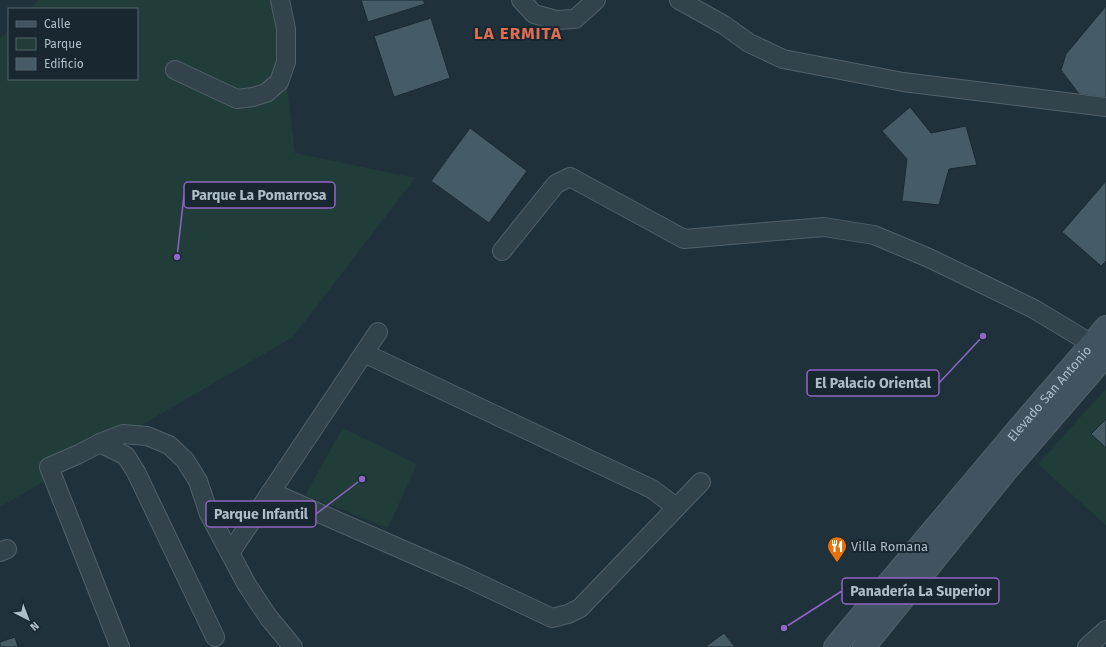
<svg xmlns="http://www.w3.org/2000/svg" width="1106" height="647" font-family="'Fira Sans',sans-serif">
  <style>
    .green { fill: #213d39 }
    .building { fill: #455b65; stroke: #1b2a32 }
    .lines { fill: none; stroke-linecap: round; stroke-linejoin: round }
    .street-casing { stroke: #516169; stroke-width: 20 }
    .secondary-casing { stroke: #516169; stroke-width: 24 }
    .street { stroke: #33434c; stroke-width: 18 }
    .secondary { stroke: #41535f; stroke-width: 22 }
    .labels { text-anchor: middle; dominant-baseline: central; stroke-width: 4; stroke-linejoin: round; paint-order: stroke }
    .street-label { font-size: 13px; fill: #aebec8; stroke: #192830 }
    .poi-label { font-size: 13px; fill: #aebec8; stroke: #192830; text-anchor: start }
    .district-label { font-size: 17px; font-weight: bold; letter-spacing: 1px; fill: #de6e53; stroke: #192830 }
    .leader { fill: none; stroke: #8f66c3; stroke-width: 1.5 }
    .callout-dot { fill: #8f66c3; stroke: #192830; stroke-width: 1.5 }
    .callout { fill: #192830; stroke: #8f66c3; stroke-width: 1.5 }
    .callout-label { font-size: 14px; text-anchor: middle; font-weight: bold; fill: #aebec8 }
  </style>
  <rect width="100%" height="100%" fill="#1f323c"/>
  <!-- green -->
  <g class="green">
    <path d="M38 0H274L279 21 295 153 415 178 293 337 0 507V39L9 30V79H137V9H29Z"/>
    <path d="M1106 389V525L1038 464Z"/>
    <path d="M343 428 417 464 388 528 305 495Z"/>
  </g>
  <!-- building -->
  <g class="building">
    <path d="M361 0H423L425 4 368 22Z"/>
    <path d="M1106 6V98L1079 94 1061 70 1066 54Z"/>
    <path d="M431 18 450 78 394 97 374 36Z"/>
    <path d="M910 107 931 133 966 126 977 165 949 169 939 205 902 201 907 159 882 131Z"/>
    <path d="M470 128 527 171 489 223 431 181Z"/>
    <path d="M1106 181V261L1101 266 1062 232Z"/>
    <path d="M1106 419V448L1091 434Z"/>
    <path d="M724 633 735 647H705Z"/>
    <path d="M15 637 18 647H0V642Z"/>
  </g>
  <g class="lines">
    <defs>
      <g id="street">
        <path d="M521 0 534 14 556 20 575 19 596 0"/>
        <path d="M679 0 724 25 749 43 783 59 903 82 1106 107"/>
        <path d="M175 70 237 99 253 97 266 93 279 82 286 62V29L280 0"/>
        <path d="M502 251 556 184 570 177 684 239 824 227 874 235 929 258 1034 309 1082 338"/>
        <path d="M364 353 652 489 676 507"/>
        <path d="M100 443 126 456 136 472 215 637"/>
        <path d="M271 492 465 577 552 618 568 614 580 608 701 482"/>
        <path d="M0 552 7 549"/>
        <path d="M230 553 378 332"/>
        <path d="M120 647 49 467 79 454 100 443 123 434 147 436 169 445 185 460 198 481 209 514 247 585 269 618 293 647"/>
        <path d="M1087 647 1106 630"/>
      </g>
      <g id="secondary">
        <path id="s1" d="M835 647 1019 428 1106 327"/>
        <path d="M864 647 1006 471 1106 355"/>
      </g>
    </defs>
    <!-- street casing -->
    <use href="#street" class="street-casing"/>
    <!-- secondary casing -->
    <use href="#secondary" class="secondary-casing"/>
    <!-- street -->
    <use href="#street" class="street"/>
    <!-- secondary -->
    <use href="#secondary" class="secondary"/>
  </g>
  <!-- icons -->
  <defs>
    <symbol id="restaurant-pin" viewBox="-11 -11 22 30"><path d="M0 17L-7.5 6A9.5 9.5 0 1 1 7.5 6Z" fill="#e8710a" stroke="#192830"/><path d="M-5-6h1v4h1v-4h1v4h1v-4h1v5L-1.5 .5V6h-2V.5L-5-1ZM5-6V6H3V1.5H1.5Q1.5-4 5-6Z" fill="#fff"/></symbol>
  </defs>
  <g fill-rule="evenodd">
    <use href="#restaurant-pin" x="826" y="535" width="22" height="30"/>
  </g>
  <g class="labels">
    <!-- street labels -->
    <g class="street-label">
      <text stroke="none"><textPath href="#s1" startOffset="332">Elevado San Antonio</textPath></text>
    </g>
    <!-- poi labels -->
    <g class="poi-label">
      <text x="851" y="546">Villa Romana</text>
    </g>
    <!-- district labels -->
    <g class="district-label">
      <text x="518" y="33">LA ERMITA</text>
    </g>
  </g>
  <!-- callouts -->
  <path class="leader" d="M177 257L184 195M983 336L939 383M362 479L316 514M784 628L842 591"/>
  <g class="callout-dot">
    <circle cx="177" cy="257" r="4"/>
    <circle cx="983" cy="336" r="4"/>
    <circle cx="362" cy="479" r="4"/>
    <circle cx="784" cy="628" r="4"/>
  </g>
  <g class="callout">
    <rect x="184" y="182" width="151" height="26" rx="4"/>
    <rect x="807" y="370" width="132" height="26" rx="4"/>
    <rect x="206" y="501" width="110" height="26" rx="4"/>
    <rect x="842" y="578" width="157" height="26" rx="4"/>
  </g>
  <g class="callout-label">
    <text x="259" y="200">Parque La Pomarrosa</text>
    <text x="873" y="388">El Palacio Oriental</text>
    <text x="261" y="519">Parque Infantil</text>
    <text x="921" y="596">Panadería La Superior</text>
  </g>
  <!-- legend -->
  <rect x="8" y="8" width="130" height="72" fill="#192830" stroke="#55646d"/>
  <rect x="16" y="21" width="20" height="6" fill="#41535f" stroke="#55646d"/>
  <text x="44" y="28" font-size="12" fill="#aebec8">Calle</text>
  <rect x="16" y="38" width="20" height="12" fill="#213d39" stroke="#55646d"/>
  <text x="44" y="48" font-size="12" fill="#aebec8">Parque</text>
  <rect x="16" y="58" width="20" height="12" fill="#455b65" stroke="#55646d"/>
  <text x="44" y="68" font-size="12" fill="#aebec8">Edificio</text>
  <!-- north arrow -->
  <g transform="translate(28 619) rotate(138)" stroke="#192830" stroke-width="3" paint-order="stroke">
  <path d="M0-3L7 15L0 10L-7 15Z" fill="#aebec8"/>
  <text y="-6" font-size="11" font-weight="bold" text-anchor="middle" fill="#aebec8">N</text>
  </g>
</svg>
